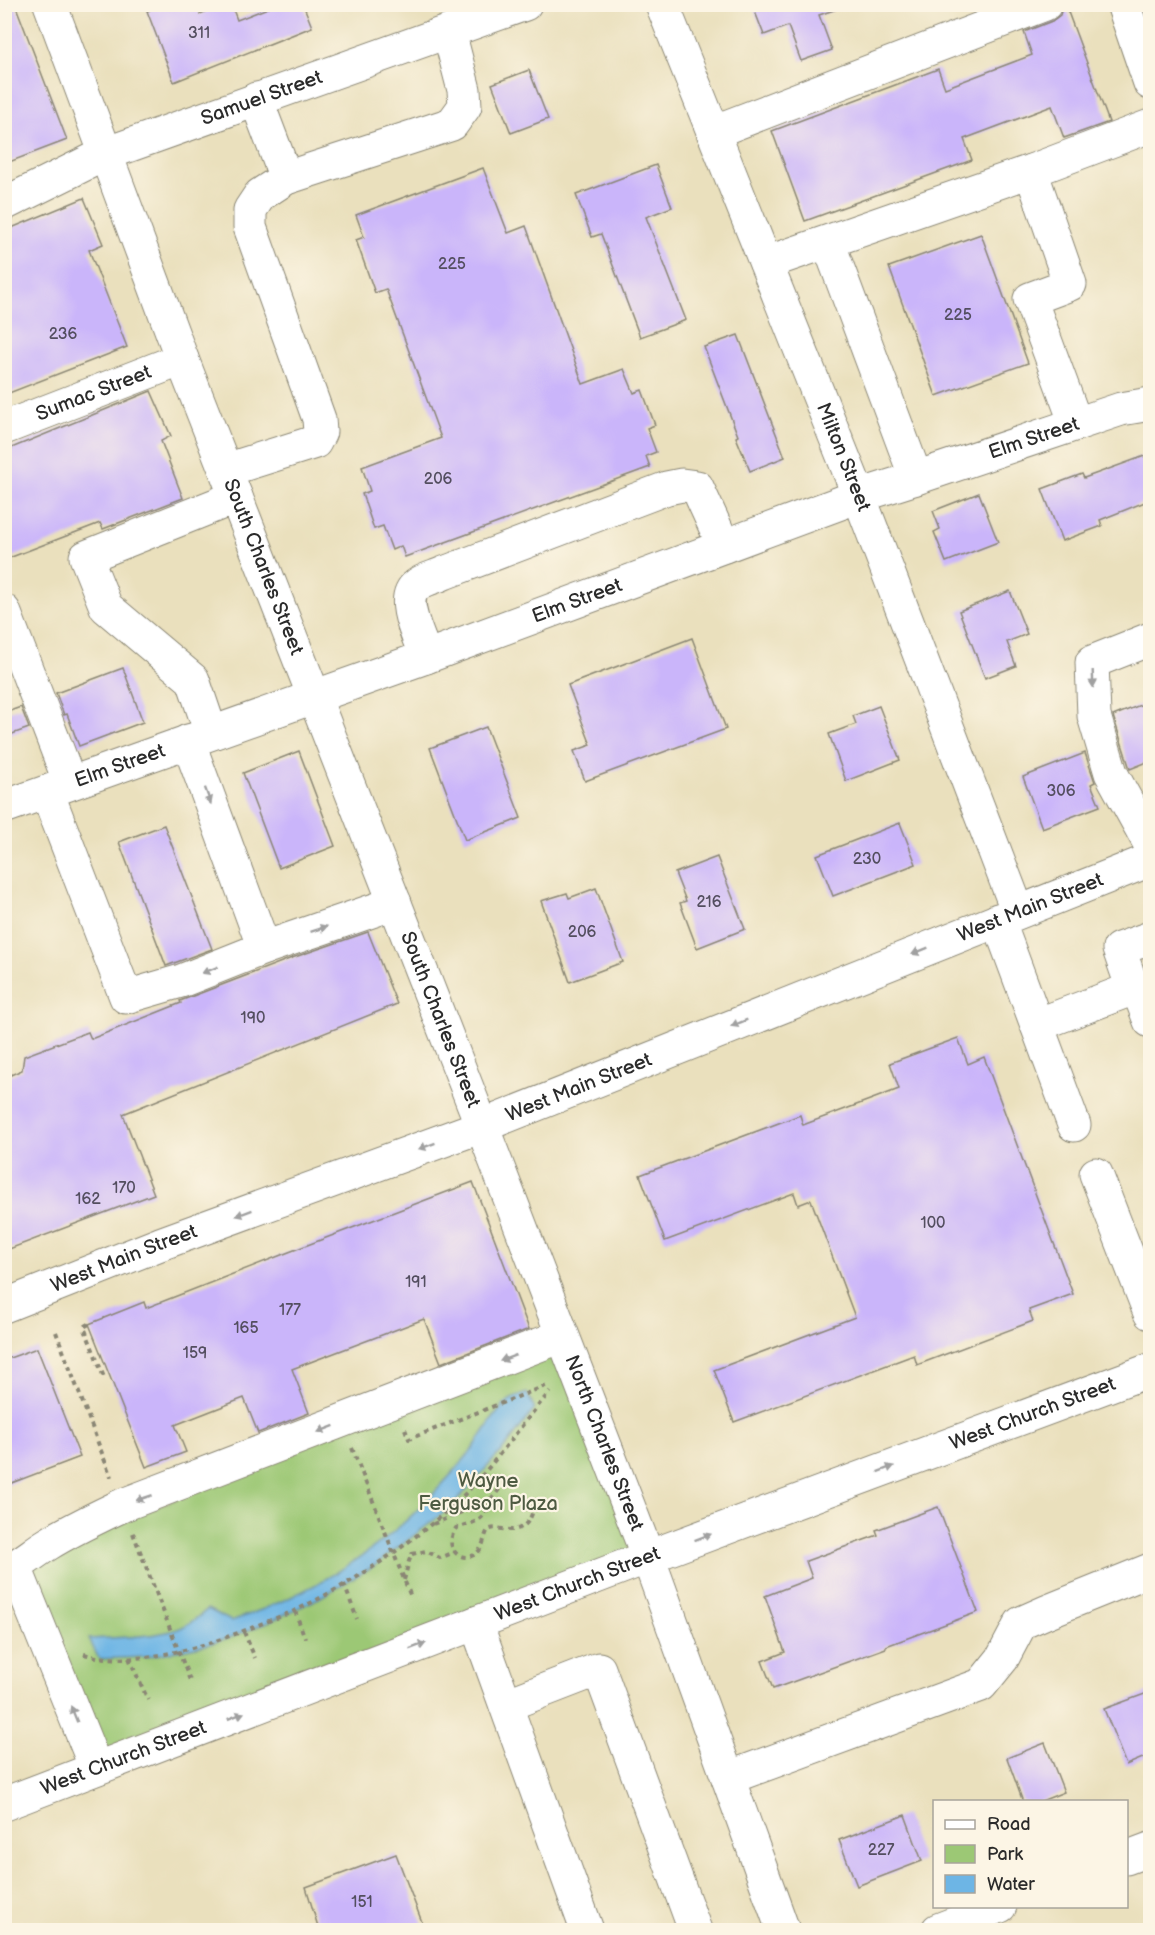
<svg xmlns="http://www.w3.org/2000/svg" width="1155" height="1935" font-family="'Balsamiq Sans',sans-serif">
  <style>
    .green { fill: #9cc875; stroke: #647a50; stroke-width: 1.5 }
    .water { fill: #6db5e5; stroke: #4c7088; stroke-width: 1.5 }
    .building { fill: #cab5fa }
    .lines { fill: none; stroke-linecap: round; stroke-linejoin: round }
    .minor-casing { stroke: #8a8674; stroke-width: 35 }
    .major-casing { stroke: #8a8674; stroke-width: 35 }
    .path { stroke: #8a8674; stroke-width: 4; stroke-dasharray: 4.5 4.5; stroke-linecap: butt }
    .minor { stroke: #fff; stroke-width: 33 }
    .major { stroke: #fff; stroke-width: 33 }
    .oneway { fill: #a0a0a0 }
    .labels { text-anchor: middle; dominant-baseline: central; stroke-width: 4.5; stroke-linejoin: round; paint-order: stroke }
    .number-label { font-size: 16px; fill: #534e5f }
    .street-label { font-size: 20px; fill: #2b2b2b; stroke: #fcf5e5 }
    .park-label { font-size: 20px; fill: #4d5a41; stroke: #fcf5e5 }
  </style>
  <rect width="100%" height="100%" fill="#fcf5e5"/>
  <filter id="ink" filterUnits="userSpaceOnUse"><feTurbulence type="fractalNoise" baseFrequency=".0167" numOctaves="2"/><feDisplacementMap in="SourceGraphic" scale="12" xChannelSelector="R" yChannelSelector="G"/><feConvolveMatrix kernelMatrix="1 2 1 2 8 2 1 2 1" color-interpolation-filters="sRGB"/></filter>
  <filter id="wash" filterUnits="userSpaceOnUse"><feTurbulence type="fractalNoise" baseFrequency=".008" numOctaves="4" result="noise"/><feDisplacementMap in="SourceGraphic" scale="24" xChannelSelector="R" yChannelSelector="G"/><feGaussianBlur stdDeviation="1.35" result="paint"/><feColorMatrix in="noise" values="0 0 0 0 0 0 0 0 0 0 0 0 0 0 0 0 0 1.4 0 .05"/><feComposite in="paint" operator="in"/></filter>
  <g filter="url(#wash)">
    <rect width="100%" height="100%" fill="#eae0bd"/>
    <!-- green -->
    <path class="green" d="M562 1336 648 1557 96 1768 15 1567Z"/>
    <!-- water -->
    <path class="water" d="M527 1393 535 1409 507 1445 450 1508 374 1566 319 1598 269 1622 229 1638 206 1645 146 1657 99 1659 89 1639C117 1638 146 1637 172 1631 185 1628 198 1617 208 1609L231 1621C309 1595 379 1553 435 1492 447 1479 460 1465 471 1451 482 1437 496 1409 510 1400 515 1397 522 1395 527 1393Z"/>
    <g id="blocks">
      <!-- building -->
      <g class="building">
        <path d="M4 4H15L67 140 4 164Z"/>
        <path d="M163 4H196L200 14 225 4H231L237 20 278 4H303L312 27 174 82 147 11Z"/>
        <path d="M752 4H839L840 8 819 15 832 50 801 61 788 26 764 35Z"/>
        <path d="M1063 4H1065L1109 122 1064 138 1052 106 964 139 972 160 805 221 772 131 938 69 945 88 1032 55 1024 32 1052 21 1060 15Z"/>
        <path d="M529 70 548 119 511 133 492 84Z"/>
        <path d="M656 165 672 207 646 217 686 320 640 337 601 234 592 237 576 195Z"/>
        <path d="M483 168 508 233 526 226 583 384 624 369 634 393 642 390 655 425 647 428 656 452 646 456 650 467 405 557 401 546 392 550 383 526 374 529 362 494 370 491 362 467 441 438 386 289 375 293 356 240 364 237 356 215Z"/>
        <path d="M84 198 103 244 89 250 127 347 4 395V231Z"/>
        <path d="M981 234 1028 363 936 396 889 267Z"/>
        <path d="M738 335 785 457 750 471 736 437 738 436 704 347Z"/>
        <path d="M151 391 171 436 161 441 183 498 103 529 100 523 9 558 4 545V451Z"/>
        <path d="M1150 454V500L1100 520 1102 526 1062 541 1042 489 1082 474 1084 478Z"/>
        <path d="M979 493 998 542 946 562 934 532 940 529 933 511Z"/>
        <path d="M1010 591 1027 634 1007 642 1016 666 985 678 959 611Z"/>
        <path d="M692 638 726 729 585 781 574 751 591 745 568 685Z"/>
        <path d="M123 668 143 722 79 746 67 714 64 715 56 693Z"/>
        <path d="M1150 701V761L1130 769 1113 716Z"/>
        <path d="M879 706 900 760 846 781 829 734 856 724 853 716Z"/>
        <path d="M21 707 29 728 4 737V713Z"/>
        <path d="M486 727 521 818 465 840 430 748Z"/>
        <path d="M299 751 335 846 279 868 243 773Z"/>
        <path d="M1085 753 1095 782 1091 784 1100 806 1042 828 1023 777Z"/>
        <path d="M900 823 916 864 833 896 817 855Z"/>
        <path d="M164 825 212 949 166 966 119 842Z"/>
        <path d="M717 857 745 929 697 948 680 903 686 901 675 873Z"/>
        <path d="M596 888 623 962 570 982 541 901 567 893 569 898Z"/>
        <path d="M368 932 397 1004 123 1114 154 1194 4 1251V1078L22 1070 24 1056 88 1032 91 1039 181 1003 180 1001 292 958Z"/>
        <path d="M958 1038 968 1064 984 1057 1073 1294 1029 1310 1033 1321 917 1365 914 1355 734 1422 714 1370 855 1317 811 1200 798 1205 794 1193 665 1241 640 1175 800 1115 803 1125 899 1089 890 1063Z"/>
        <path d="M473 1182 529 1329 441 1363 424 1319 292 1369 309 1413 258 1433 244 1398 175 1425 186 1452 146 1467 89 1324 144 1302 146 1308 289 1252Z"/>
        <path d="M37 1348 80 1457 4 1486V1360Z"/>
        <path d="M938 1507 978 1612 886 1646V1648L773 1689 762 1661 785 1652 765 1596 812 1578 806 1561 878 1535 876 1530Z"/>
        <path d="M1150 1692V1755L1126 1765 1104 1709Z"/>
        <path d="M1045 1743 1064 1792 1039 1802H1023L1007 1758Z"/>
        <path d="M905 1815 922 1861 857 1886 839 1840Z"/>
        <path d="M396 1854 425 1930H319L306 1887Z"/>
      </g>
    </g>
  </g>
  <g filter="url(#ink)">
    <use href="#blocks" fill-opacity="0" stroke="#8a8674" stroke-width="1.5"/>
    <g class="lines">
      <defs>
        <g id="minor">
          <path id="s1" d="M50 4 182 359 482 1126 648 1557 783 1930"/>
          <path id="s2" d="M662 4 859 496 1018 912"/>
          <path d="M1123 4 1150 83"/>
          <path d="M256 99 286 178"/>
          <path d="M713 132 1045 4"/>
          <path d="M1031 171 1150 126"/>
          <path id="s3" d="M4 204 105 154 525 4"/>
          <path d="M828 242 916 478"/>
          <path d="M766 263 1031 171 1070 284 1030 299 1076 424"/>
          <path id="s4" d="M4 428 182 359"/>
          <path d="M226 470 315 442 320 432 319 419 250 227V210L260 195 286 178 452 124 465 106 464 90 449 32"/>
          <path d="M4 611 70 783"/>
          <path d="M1150 639 1092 662 1094 716 1111 773 1150 844"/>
          <path d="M426 657C420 639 398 599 417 585 424 579 436 577 444 573L667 488 682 485 697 487 724 546"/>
          <path d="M211 733 193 680 106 607 86 557 236 497"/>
          <path d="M188 741 264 948"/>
          <path d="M47 792 126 997 181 981 264 948 395 903"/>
          <path id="s5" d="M4 807 426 657 859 496 916 478 1121 409 1150 404"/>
          <path d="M998 920 1074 1125"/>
          <path d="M1133 989 1119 949 1150 938"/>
          <path d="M1037 1025 1137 987 1150 1021"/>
          <path d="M1096 1174 1150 1313"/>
          <path d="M15 1567 96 1768"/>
          <path d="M4 1572C21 1565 33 1553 48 1544 72 1529 98 1517 123 1505L562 1336"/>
          <path d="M476 1623 587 1930"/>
          <path d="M506 1705 599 1669 695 1930"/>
          <path d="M728 1778 981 1685 1002 1659 1021 1623 1046 1612 1150 1570"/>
          <path d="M1126 1858 1150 1849"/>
          <path d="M938 1930 1000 1906"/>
        </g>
        <g id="major">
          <path id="s6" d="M4 1306 160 1244 482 1126 1150 860"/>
          <path id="s7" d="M4 1804 648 1557 1150 1370"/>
        </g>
      </defs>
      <!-- minor casing -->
      <use href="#minor" class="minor-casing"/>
      <!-- major casing -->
      <use href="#major" class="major-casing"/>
      <!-- path -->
      <g class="path">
        <path d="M89 1324 84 1327 105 1380"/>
        <path d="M56 1332 111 1477"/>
        <path d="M405 1429 409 1439 548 1385"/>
        <path d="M352 1448 411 1597"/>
        <path d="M491 1500 501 1487 510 1483"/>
        <path d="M433 1524 491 1500C483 1523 477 1521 456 1528 441 1551 465 1565 478 1552 484 1546 484 1536 488 1530 496 1526 502 1530 511 1530 527 1530 536 1513 533 1499"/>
        <path d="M133 1533 191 1683"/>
        <path d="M404 1580 409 1561 412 1554 426 1551 440 1558 455 1552"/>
        <path d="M344 1584 357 1619"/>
        <path d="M295 1611 305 1638"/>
        <path d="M244 1632 255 1658"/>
        <path d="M84 1654C108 1661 135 1659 160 1655 193 1649 221 1640 251 1628 265 1622 280 1617 294 1611 350 1585 402 1550 449 1509 488 1475 516 1430 550 1392"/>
        <path d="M129 1658 148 1700"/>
      </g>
      <!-- minor -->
      <use href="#minor" class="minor"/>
      <!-- major -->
      <use href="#major" class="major"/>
    </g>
    <!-- one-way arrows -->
    <defs><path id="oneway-solid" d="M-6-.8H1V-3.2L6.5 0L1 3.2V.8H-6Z" transform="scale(1.5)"/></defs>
    <g class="oneway">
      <use href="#oneway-solid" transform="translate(1093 679) rotate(88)"/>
      <use href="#oneway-solid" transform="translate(208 796) rotate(70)"/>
      <use href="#oneway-solid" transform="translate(319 929) rotate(-19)"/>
      <use href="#oneway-solid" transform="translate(920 951) rotate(158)"/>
      <use href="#oneway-solid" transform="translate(210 970) rotate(158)"/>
      <use href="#oneway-solid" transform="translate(739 1023) rotate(158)"/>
      <use href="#oneway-solid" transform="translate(427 1146) rotate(160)"/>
      <use href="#oneway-solid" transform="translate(244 1213) rotate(160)"/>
      <use href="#oneway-solid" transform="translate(508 1358) rotate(159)"/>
      <use href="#oneway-solid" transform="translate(326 1429) rotate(159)"/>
      <use href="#oneway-solid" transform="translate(886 1469) rotate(-20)"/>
      <use href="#oneway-solid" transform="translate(144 1498) rotate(161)"/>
      <use href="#oneway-solid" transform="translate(703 1537) rotate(-20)"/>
      <use href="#oneway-solid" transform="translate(418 1646) rotate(-21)"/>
      <use href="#oneway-solid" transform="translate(74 1714) rotate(-112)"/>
      <use href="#oneway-solid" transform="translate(236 1716) rotate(-21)"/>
    </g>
  </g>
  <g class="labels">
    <!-- number labels -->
    <g class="number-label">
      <text x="199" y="33">311</text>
      <text x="452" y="264">225</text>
      <text x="958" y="315">225</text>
      <text x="63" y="334">236</text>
      <text x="438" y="479">206</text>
      <text x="1061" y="791">306</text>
      <text x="867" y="859">230</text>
      <text x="709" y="902">216</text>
      <text x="582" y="932">206</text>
      <text x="253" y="1018">190</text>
      <text x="124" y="1188">170</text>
      <text x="88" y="1199">162</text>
      <text x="933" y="1223">100</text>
      <text x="416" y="1282">191</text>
      <text x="290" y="1310">177</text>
      <text x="246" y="1328">165</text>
      <text x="195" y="1353">159</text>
      <text x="881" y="1850">227</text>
      <text x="362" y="1902">151</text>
    </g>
    <!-- street labels -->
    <g class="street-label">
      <text stroke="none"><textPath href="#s3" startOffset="279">Samuel Street</textPath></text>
      <text stroke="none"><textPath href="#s4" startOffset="96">Sumac Street</textPath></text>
      <text stroke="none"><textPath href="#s5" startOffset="1094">Elm Street</textPath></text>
      <text stroke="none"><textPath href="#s2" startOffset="488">Milton Street</textPath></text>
      <text stroke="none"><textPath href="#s1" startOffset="602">South Charles Street</textPath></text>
      <text stroke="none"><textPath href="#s5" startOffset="609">Elm Street</textPath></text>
      <text stroke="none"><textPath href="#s5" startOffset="123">Elm Street</textPath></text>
      <text stroke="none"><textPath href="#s6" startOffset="1101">West Main Street</textPath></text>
      <text stroke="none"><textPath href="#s1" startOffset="1088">South Charles Street</textPath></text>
      <text stroke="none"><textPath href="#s6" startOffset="615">West Main Street</textPath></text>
      <text stroke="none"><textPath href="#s6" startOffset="129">West Main Street</textPath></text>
      <text stroke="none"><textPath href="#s7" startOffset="1100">West Church Street</textPath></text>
      <text stroke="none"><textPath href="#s1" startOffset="1542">North Charles Street</textPath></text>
      <text stroke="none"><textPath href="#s7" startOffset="614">West Church Street</textPath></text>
      <text stroke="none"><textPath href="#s7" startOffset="128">West Church Street</textPath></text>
    </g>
    <!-- park labels -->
    <g class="park-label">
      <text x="488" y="1481">Wayne<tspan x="488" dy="23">Ferguson Plaza</tspan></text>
    </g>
  </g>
  <!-- margin -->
  <rect width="1155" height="1935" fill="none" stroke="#fcf5e5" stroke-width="24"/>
  <!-- legend -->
  <rect x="933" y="1800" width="195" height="108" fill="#fcf5e5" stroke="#a8a49b" stroke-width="1.5"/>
  <rect x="945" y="1820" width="30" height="9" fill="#ffffff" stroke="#a8a49b" stroke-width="1.5"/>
  <text x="987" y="1830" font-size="18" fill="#2b2b2b">Road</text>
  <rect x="945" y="1845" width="30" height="18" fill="#9cc875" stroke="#a8a49b" stroke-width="1.5"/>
  <text x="987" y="1860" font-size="18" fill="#2b2b2b">Park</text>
  <rect x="945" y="1875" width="30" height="18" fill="#6db5e5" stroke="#a8a49b" stroke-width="1.5"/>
  <text x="987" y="1890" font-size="18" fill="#2b2b2b">Water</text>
</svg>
